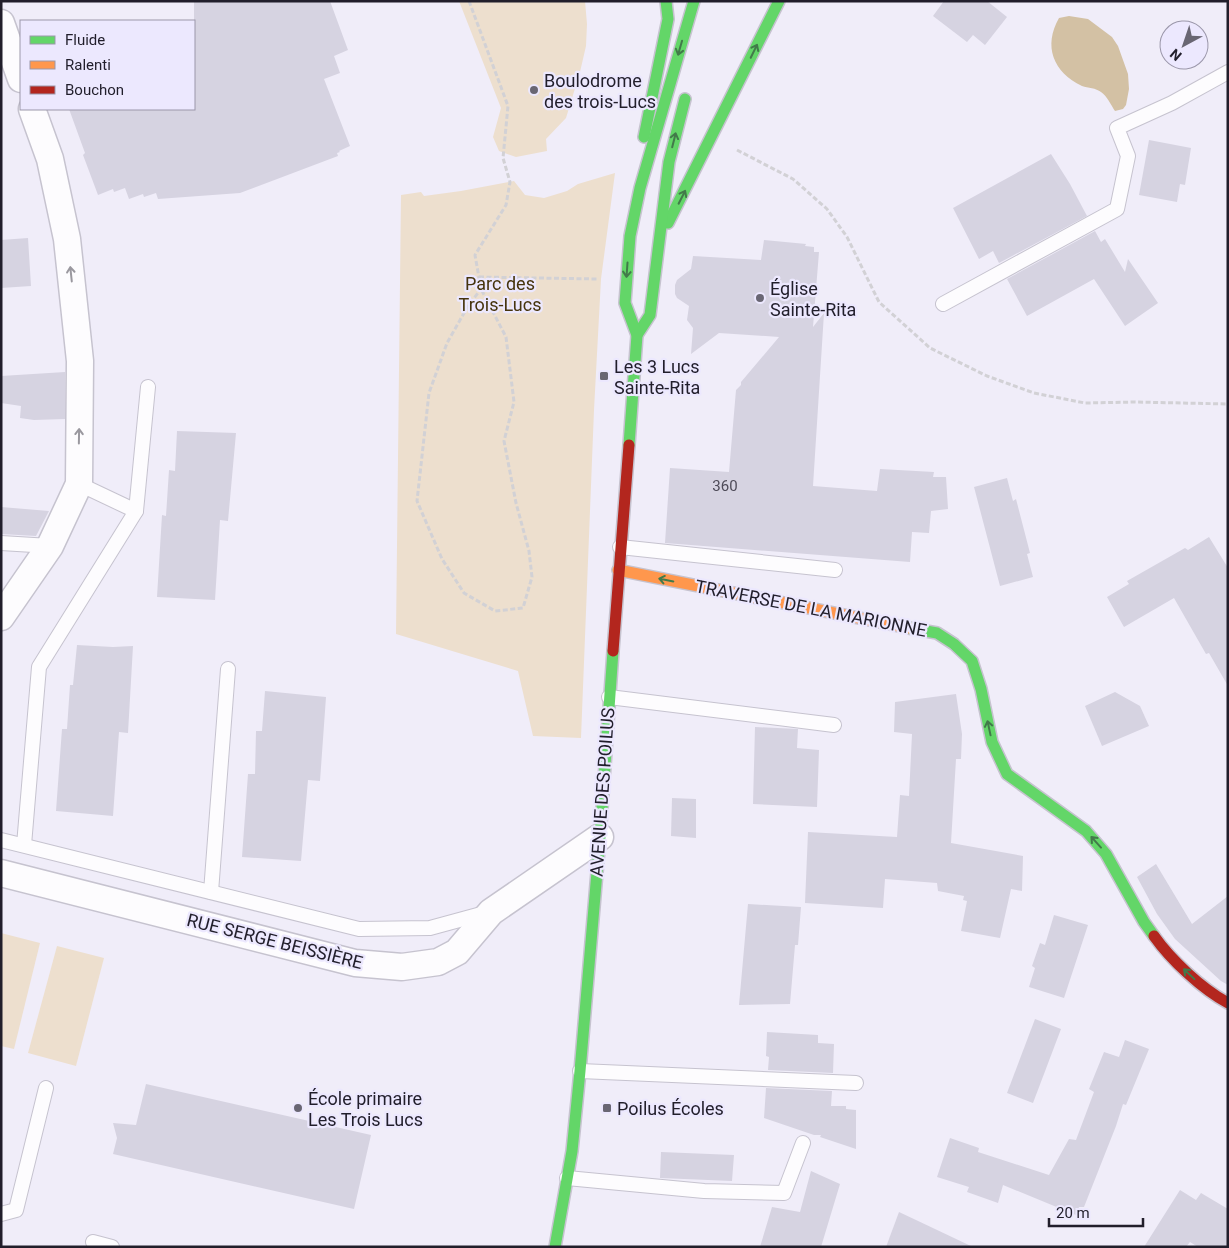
<svg xmlns="http://www.w3.org/2000/svg" width="1229" height="1248" font-family="Roboto,sans-serif">
  <style>
    .green { fill: #eddfce }
    .water { fill: #d3c1a4 }
    .building { fill: #d6d3e1 }
    .lines { fill: none; stroke-linecap: round; stroke-linejoin: round }
    .lane-casing { stroke: #c6c3cf; stroke-width: 16 }
    .street-casing { stroke: #c6c3cf; stroke-width: 29 }
    .fast-casing { stroke: #c6c3cf; stroke-width: 14 }
    .slow-casing { stroke: #c6c3cf; stroke-width: 14 }
    .jam-casing { stroke: #c6c3cf; stroke-width: 14 }
    .path { stroke: #d2d1d5; stroke-width: 3; stroke-dasharray: 5 2.5; stroke-linecap: butt }
    .lane { stroke: #fdfcfe; stroke-width: 14 }
    .street { stroke: #fdfcfe; stroke-width: 26 }
    .fast { stroke: #63d668; stroke-width: 11 }
    .slow { stroke: #ff974d; stroke-width: 11 }
    .jam { stroke: #b3261e; stroke-width: 11 }
    .oneway { stroke: #427a4a }
    .oneway2 { stroke: #9a989f }
    .poi-dot { fill: #696673; stroke: #ece8fe; stroke-width: 2 }
    .labels { text-anchor: middle; dominant-baseline: central; stroke-width: 4.5; stroke-linejoin: round; paint-order: stroke }
    .number-label { font-size: 15px; fill: #4e4b58 }
    .poi-label { font-size: 18px; fill: #211e2b; stroke: #ece8fe; text-anchor: start }
    .park-label { font-size: 18px; fill: #46340d; stroke: #ece8fe }
    .street-label { font-size: 18px; fill: #211e2b; stroke: #ece8fe }
  </style>
  <rect width="100%" height="100%" fill="#f0edf9"/>
  <!-- green -->
  <g class="green">
    <path d="M459 1H585L587 24 586 46 580 72 566 118 546 139 547 151 516 157 499 151 493 137 501 108Z"/>
    <path d="M615 173 601 279 594 410 581 738 533 736 518 671 396 634 401 195 421 192 424 196 461 191 514 181 525 195 544 198 567 191 578 184Z"/>
    <path d="M1 933 40 943 14 1049 1 1046Z"/>
    <path d="M57 946 104 958 76 1066 28 1053Z"/>
  </g>
  <!-- water -->
  <path class="water" d="M1069 16 1088 19 1112 37 1118 46 1128 74 1129 89 1126 105 1123 109 1115 111C1111 105 1107 96 1101 92 1096 88 1088 88 1082 86 1053 72 1043 46 1059 18Z"/>
  <!-- building -->
  <g class="building">
    <path d="M194 1H330L348 50 334 56 340 73 324 79 350 146 339 151 340 152 337 153 338 156 240 193 158 199 156 193 144 197 143 194 129 199 125 188 114 192 113 189 98 195 83 155 85 153 69 109H194Z"/>
    <path d="M944 1H987L1007 17 985 45 973 35 967 42 933 16Z"/>
    <path d="M1149 140 1191 148 1185 185 1180 184 1177 202 1139 195Z"/>
    <path d="M1051 154 1070 184 1087 216 999 263 993 251 979 259 953 208Z"/>
    <path d="M1095 231 1101 242 1105 239 1125 272 1128 259 1158 303 1125 326 1094 279 1027 316 1007 279Z"/>
    <path d="M28 238 31 286 1 288V240Z"/>
    <path d="M764 240 806 244 805 246 814 247V252H819L813 327 824 313 813 486 877 491 880 469 934 472 933 477H946L948 509 931 511 929 533 912 532 910 562 665 543 670 468 729 472 736 390 741 385V382L779 337 719 333 691 354 693 328 687 320 689 306 677 298 675 294V285L677 280 691 269 693 256 761 260Z"/>
    <path d="M65 372V419L34 420 20 418 21 406 1 403V376Z"/>
    <path d="M177 431 236 433 228 521 220 520 215 600 157 597 162 515 166 516 169 470 175 471Z"/>
    <path d="M1007 478 1013 501 1016 499 1030 553 1027 554 1033 577 1000 586 974 487Z"/>
    <path d="M1 507 49 511 36 536 1 534Z"/>
    <path d="M1209 537 1228 568V686L1209 653 1206 654 1174 598 1124 627 1107 597 1129 584 1127 581 1185 548 1188 550Z"/>
    <path d="M77 645 113 647 133 646 128 733 119 732 113 816 56 811 62 729H67L70 685H73Z"/>
    <path d="M265 691 326 697 320 781 308 780 301 861 242 857 248 774H255L256 731H262Z"/>
    <path d="M1115 692 1140 706 1149 726 1102 746 1085 706Z"/>
    <path d="M956 694 962 734 961 759H956L951 843 1023 856 1022 891 1011 889 1000 938 961 931 967 901 963 900 964 896 938 891 937 883 885 879 883 908 805 903 808 832 897 837 900 795 909 796 912 734 894 732 895 702Z"/>
    <path d="M755 727 798 729 797 748 819 750 817 807 753 804Z"/>
    <path d="M672 798 696 799V838L671 836Z"/>
    <path d="M1156 864 1192 924 1228 896V985L1221 981 1175 939 1157 914 1137 877Z"/>
    <path d="M748 904 801 907 798 945H795L790 1004 739 1005Z"/>
    <path d="M1054 915 1088 925 1064 998 1029 987 1035 968 1032 966 1040 943 1045 945Z"/>
    <path d="M1035 1019 1061 1029 1033 1103 1007 1093Z"/>
    <path d="M767 1032 818 1035V1043L834 1044 833 1073 768 1070 769 1057 766 1056Z"/>
    <path d="M1125 1040 1149 1049 1126 1105 1123 1104 1116 1126 1084 1207H1079L1076 1215 1003 1185 998 1203 967 1192 969 1187 937 1177 950 1138 979 1148 978 1152 1049 1175 1069 1139 1076 1140 1094 1092 1089 1089 1104 1052 1119 1057Z"/>
    <path d="M146 1084 371 1135 354 1209 113 1154 117 1138 113 1123 136 1125Z"/>
    <path d="M766 1088 832 1091 831 1106H846V1109L856 1110V1149L820 1137 821 1135H814L764 1118Z"/>
    <path d="M661 1152 734 1155 732 1181 660 1178Z"/>
    <path d="M811 1171 840 1184 821 1247H760L772 1207 800 1212Z"/>
    <path d="M1180 1190 1196 1200 1201 1193 1228 1209V1247H1198L1190 1242 1186 1247H1144Z"/>
    <path d="M899 1212 916 1220 973 1247H886Z"/>
  </g>
  <g class="lines">
    <defs>
      <g id="lane">
        <path d="M943 304 1117 209 1128 156 1117 128 1172 103 1228 72"/>
        <path d="M79 484 136 511"/>
        <path d="M1 543 50 546"/>
        <path d="M620 547 835 570"/>
        <path d="M609 697 834 725"/>
        <path d="M1 840 359 929 430 928 485 913"/>
        <path d="M24 845 39 667 136 511 148 387"/>
        <path d="M211 892 228 669"/>
        <path d="M580 1071 856 1083"/>
        <path d="M567 1178 704 1191 784 1193 803 1143"/>
        <path d="M1 1214 16 1210 46 1088"/>
        <path d="M93 1242 112 1247"/>
      </g>
      <g id="street">
        <path d="M1 23 21 79"/>
        <path d="M1 617 50 546 79 484 80 361 67 239 50 159 32 109"/>
        <path d="M1 873 355 963 402 967 438 962 457 952 491 912 600 837"/>
      </g>
      <g id="fast">
        <path d="M644 137 668 19 666 1"/>
        <path d="M668 223 779 1"/>
        <path d="M637 335 650 315 669 162 685 99"/>
        <path d="M629 445 637 335 625 303 630 236 640 188 694 1"/>
        <path d="M909 628 937 633 954 644 972 661 981 689 992 742 1007 774 1086 831 1106 854 1144 922 1154 936"/>
        <path d="M555 1247 572 1151 580 1071 600 837 613 651"/>
      </g>
      <path id="slow" d="M618 570 909 628"/>
      <g id="jam">
        <path d="M613 651 629 445"/>
        <path d="M1154 936C1171 960 1202 989 1228 1003"/>
      </g>
    </defs>
    <!-- lane casing -->
    <use href="#lane" class="lane-casing"/>
    <!-- street casing -->
    <use href="#street" class="street-casing"/>
    <!-- fast casing -->
    <use href="#fast" class="fast-casing"/>
    <!-- slow casing -->
    <use href="#slow" class="slow-casing"/>
    <!-- jam casing -->
    <use href="#jam" class="jam-casing"/>
    <!-- path -->
    <g class="path">
      <path d="M469 1 508 106 503 158 510 182 506 205 475 255 481 289 506 337 514 402 504 441 516 503 529 551 532 577 523 608 495 611 464 593 442 559 417 501 429 393 447 343 468 306 481 289"/>
      <path d="M737 150 793 179 827 209 847 237 879 302 930 348 987 376 1034 393 1085 403 1135 402 1228 404"/>
      <path d="M479 277 598 279"/>
    </g>
    <!-- lane -->
    <use href="#lane" class="lane"/>
    <!-- street -->
    <use href="#street" class="street"/>
    <!-- fast -->
    <use href="#fast" class="fast"/>
    <!-- slow -->
    <use href="#slow" class="slow"/>
    <!-- jam -->
    <use href="#jam" class="jam"/>
  </g>
  <!-- one-way arrows -->
  <defs><path id="oneway-shaft" d="M-6 0H5M1.5-3L5.5 0L1.5 3" fill="none" stroke-width="1.6" stroke-linecap="round" stroke-linejoin="round" transform="scale(1.25)"/></defs>
  <g class="oneway">
    <use href="#oneway-shaft" transform="translate(680 48) rotate(106)"/>
    <use href="#oneway-shaft" transform="translate(754 51) rotate(-64)"/>
    <use href="#oneway-shaft" transform="translate(674 140) rotate(-76)"/>
    <use href="#oneway-shaft" transform="translate(682 197) rotate(-63)"/>
    <use href="#oneway-shaft" transform="translate(627 270) rotate(94)"/>
    <use href="#oneway-shaft" transform="translate(666 580) rotate(-169)"/>
    <use href="#oneway-shaft" transform="translate(989 728) rotate(-102)"/>
    <use href="#oneway-shaft" transform="translate(1096 842) rotate(-132)"/>
    <use href="#oneway-shaft" transform="translate(1189 974) rotate(-137)"/>
  </g>
  <g class="oneway2">
    <use href="#oneway-shaft" transform="translate(71 274) rotate(-96)"/>
    <use href="#oneway-shaft" transform="translate(79 436) rotate(-89)"/>
  </g>
  <!-- markers -->
  <g class="poi-dot">
    <circle cx="534" cy="90" r="5"/>
    <circle cx="760" cy="298" r="5"/>
    <rect x="599" y="371" width="10" height="10" rx="2.5"/>
    <circle cx="298" cy="1108" r="5"/>
    <rect x="602" y="1103" width="10" height="10" rx="2.5"/>
  </g>
  <g class="labels">
    <!-- number labels -->
    <g class="number-label">
      <text x="725" y="486">360</text>
    </g>
    <!-- poi labels -->
    <g class="poi-label">
      <text x="544" y="80">Boulodrome<tspan x="544" dy="21">des trois-Lucs</tspan></text>
      <text x="770" y="288">Église<tspan x="770" dy="21">Sainte-Rita</tspan></text>
      <text x="614" y="366">Les 3 Lucs<tspan x="614" dy="21">Sainte-Rita</tspan></text>
      <text x="308" y="1098">École primaire<tspan x="308" dy="21">Les Trois Lucs</tspan></text>
      <text x="617" y="1108">Poilus Écoles</text>
    </g>
    <!-- park labels -->
    <g class="park-label">
      <text x="500" y="283">Parc des<tspan x="500" dy="21">Trois-Lucs</tspan></text>
    </g>
    <!-- street labels -->
    <g class="street-label">
      <text transform="translate(811 608) rotate(11)">TRAVERSE DE LA MARIONNE</text>
      <text transform="translate(602 792) rotate(-86)">AVENUE DES POILUS</text>
      <text transform="translate(275 941) rotate(14)">RUE SERGE BEISSIÈRE</text>
    </g>
  </g>
  <!-- border -->
  <rect width="1229" height="1248" fill="none" stroke="#211e2b" stroke-width="5"/>
  <!-- legend -->
  <rect x="20" y="20" width="175" height="90" fill="#ece8fe" stroke="#9b97aa"/>
  <rect x="30" y="36" width="25" height="8" fill="#63d668" stroke="#9b97aa"/>
  <text x="65" y="45" font-size="15" fill="#211e2b">Fluide</text>
  <rect x="30" y="61" width="25" height="8" fill="#ff974d" stroke="#9b97aa"/>
  <text x="65" y="70" font-size="15" fill="#211e2b">Ralenti</text>
  <rect x="30" y="86" width="25" height="8" fill="#b3261e" stroke="#9b97aa"/>
  <text x="65" y="95" font-size="15" fill="#211e2b">Bouchon</text>
  <!-- north arrow -->
  <g transform="translate(1184 45) rotate(220)"><circle r="24" fill="#ece8fe" stroke="#9b97aa"/>
  <path d="M0-4L9 19L0 12L-9 19Z" fill="#696673"/>
  <text y="-8" font-size="14" font-weight="bold" text-anchor="middle" fill="#211e2b">N</text>
  </g>
  <!-- scale -->
  <path d="M1049 1218v8h94v-8" fill="none" stroke="#211e2b" stroke-width="2.5"/>
  <text x="1056" y="1218" font-size="15" fill="#211e2b" stroke="#ece8fe" stroke-width="4" paint-order="stroke">20 m</text>
</svg>
